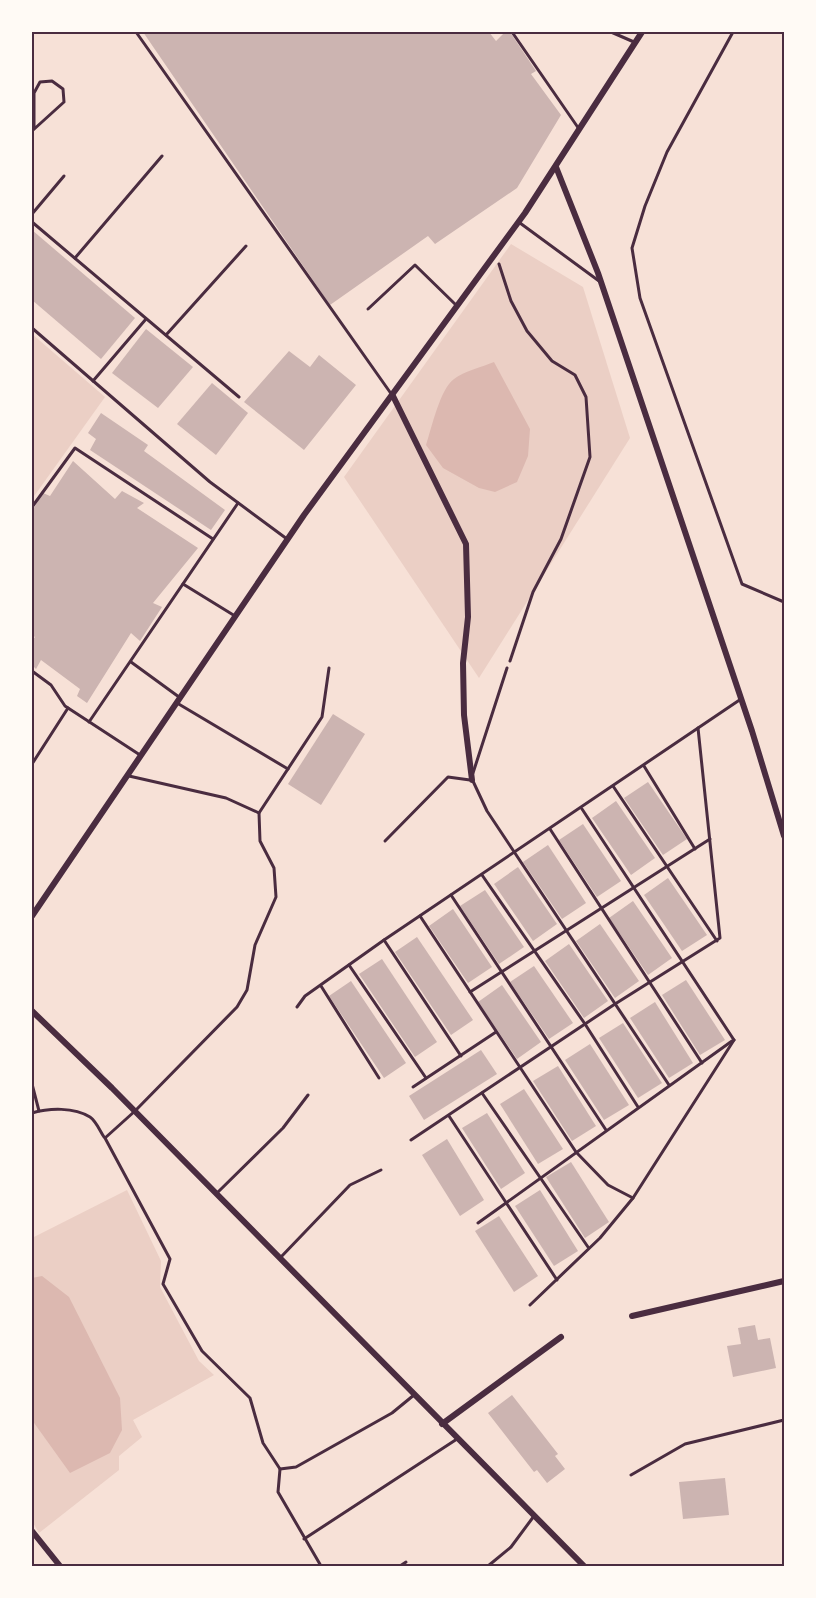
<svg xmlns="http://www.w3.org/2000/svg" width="816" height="1598" font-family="'PT Sans Narrow',sans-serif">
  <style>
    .green { fill: #ebcfc5 }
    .water { fill: #dcb8b0 }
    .building { fill: #ccb4b1 }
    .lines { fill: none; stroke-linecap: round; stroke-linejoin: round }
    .path { stroke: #4a2c40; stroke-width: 3 }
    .service { stroke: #4a2c40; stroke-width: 3 }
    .minor { stroke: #4a2c40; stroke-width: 6 }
    .neatline { fill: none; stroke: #4a2c40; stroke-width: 2 }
  </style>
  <rect width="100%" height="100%" fill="#f7e1d7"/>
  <!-- green -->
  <g class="green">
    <path d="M511 244 583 287 630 438 479 678 344 477Z"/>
    <path d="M32 334 105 397 32 499Z"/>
    <path d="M127 1190 161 1261 160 1287 199 1361 214 1375 133 1420 142 1437 119 1456V1470L39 1533 32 1521V1238Z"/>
  </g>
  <!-- water -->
  <g class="water">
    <path d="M494 362 530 429 528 456 517 482 495 492 479 488 443 468 426 445C432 427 440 389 454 379 464 371 482 367 494 362Z"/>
    <path d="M42 1276 69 1297 120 1398 122 1430 110 1453 70 1473 32 1420V1278Z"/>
  </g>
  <!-- building -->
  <g class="building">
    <path d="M143 32H489L496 41 505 32H510L536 71 531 74 561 115 517 188 435 244 428 236 330 305Z"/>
    <path d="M32 230 135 318 101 359 32 300Z"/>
    <path d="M146 329 193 367 158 408 112 373Z"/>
    <path d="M289 351 310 367 319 355 356 385 304 450 244 402Z"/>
    <path d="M212 383 248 413 216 455 177 424Z"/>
    <path d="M101 413 148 445 144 451 225 510 211 530 90 450 96 439 88 433Z"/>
    <path d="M73 461 115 499 122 491 144 503 137 508 198 548 153 603 162 607 140 641 131 633 87 703 77 696 80 689 41 660 36 669 32 665V641L35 637 32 635V511L43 493 50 496Z"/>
    <path d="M333 714 365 734 321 805 288 784Z"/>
    <path d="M648 782 687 839 663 855 624 798Z"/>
    <path d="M616 801 655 858 631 875 592 818Z"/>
    <path d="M583 824 621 881 597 897 559 840Z"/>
    <path d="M548 845 586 903 562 919 523 862Z"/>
    <path d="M518 867 557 924 533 941 494 884Z"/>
    <path d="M668 878 707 935 682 951 644 895Z"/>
    <path d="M485 890 524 947 499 964 460 906Z"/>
    <path d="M633 901 672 958 648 975 609 918Z"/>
    <path d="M453 909 492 967 468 983 429 926Z"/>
    <path d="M600 924 639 981 615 998 576 941Z"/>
    <path d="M417 937 473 1020 451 1035 395 952Z"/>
    <path d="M569 944 608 1001 584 1018 545 961Z"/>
    <path d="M382 959 437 1042 415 1057 359 974Z"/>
    <path d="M534 966 573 1023 549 1039 510 982Z"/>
    <path d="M686 980 725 1040 700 1055 662 995Z"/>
    <path d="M351 981 406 1063 384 1078 329 996Z"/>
    <path d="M502 985 541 1042 517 1059 478 1002Z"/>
    <path d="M655 1002 693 1063 669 1078 630 1018Z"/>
    <path d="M623 1023 662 1083 638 1098 599 1038Z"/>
    <path d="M590 1044 629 1105 604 1120 565 1060Z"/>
    <path d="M481 1050 497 1074 424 1120 409 1096Z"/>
    <path d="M558 1066 596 1126 572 1141 533 1081Z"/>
    <path d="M524 1089 563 1149 538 1164 500 1104Z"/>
    <path d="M487 1113 525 1173 501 1189 462 1128Z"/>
    <path d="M447 1139 484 1200 460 1216 422 1155Z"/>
    <path d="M571 1162 609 1222 585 1238 546 1177Z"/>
    <path d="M540 1190 578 1251 554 1266 515 1206Z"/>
    <path d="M499 1216 538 1276 514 1292 475 1231Z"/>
    <path d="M755 1325 758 1340 770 1338 776 1368 733 1377 727 1346 741 1344 738 1328Z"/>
    <path d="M512 1395 558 1454 555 1456 565 1469 547 1483 537 1470 534 1472 488 1413Z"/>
    <path d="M725 1478 729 1515 683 1519 679 1482Z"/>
  </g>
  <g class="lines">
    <!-- path -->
    <path class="path" d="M499 264 511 301 527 331 552 361 575 375 586 397 590 457 561 539 533 592 510 661"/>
    <!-- service -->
    <g class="service">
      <path d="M136 32 392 395"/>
      <path d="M512 32 579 129"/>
      <path d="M611 32 634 42"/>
      <path d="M733 32 667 152 645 206 632 248 640 298 742 584 784 602"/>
      <path d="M32 131 64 102 63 89 52 81 40 82 34 93V128"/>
      <path d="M32 214 64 176"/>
      <path d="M32 222 239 397"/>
      <path d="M520 223 599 281"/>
      <path d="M75 258 162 156"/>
      <path d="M368 309 415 265 456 305"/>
      <path d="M32 328 210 482 287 539"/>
      <path d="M166 335 246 246"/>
      <path d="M93 381 146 319"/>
      <path d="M32 507 75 448 213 539"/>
      <path d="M183 584 235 616"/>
      <path d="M131 662 179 697"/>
      <path d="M32 671 51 685 65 706 140 755"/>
      <path d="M177 703 288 769"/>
      <path d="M89 722 238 503"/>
      <path d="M32 764 68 708"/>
      <path d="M644 766 695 849"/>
      <path d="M473 773 507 668"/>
      <path d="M129 776 226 798 259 813"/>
      <path d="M472 779 487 811 669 1085"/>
      <path d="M613 786 717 941"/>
      <path d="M582 809 734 1040"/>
      <path d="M550 829 702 1063"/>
      <path d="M385 841 448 777 470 780"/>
      <path d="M482 875 585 1024 638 1107"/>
      <path d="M451 895 606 1130"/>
      <path d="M420 916 576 1152 608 1185 633 1198"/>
      <path d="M384 940 461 1056"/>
      <path d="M349 965 426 1078"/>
      <path d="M321 986 379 1078"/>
      <path d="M470 992 710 839"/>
      <path d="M297 1007 305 996 384 940 741 699"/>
      <path d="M32 1084 39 1111"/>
      <path d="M413 1087 496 1032"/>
      <path d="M482 1093 588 1247"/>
      <path d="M32 1113C49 1108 74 1107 90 1117 96 1121 100 1131 104 1137"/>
      <path d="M449 1116 557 1280"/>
      <path d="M411 1140 615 1004 720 938 698 728"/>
      <path d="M217 1193 283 1128 308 1095"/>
      <path d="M478 1223 732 1041"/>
      <path d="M280 1258 350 1185 381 1170"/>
      <path d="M530 1305 600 1238 633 1198 734 1040"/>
      <path d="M280 1469 296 1467 392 1413 414 1395"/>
      <path d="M631 1475 685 1444 784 1420"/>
      <path d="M304 1539 457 1439"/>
      <path d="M321 1566 278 1492 280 1469 263 1443 250 1398 202 1351 163 1284 170 1259 105 1138 135 1111 237 1007 247 990 255 945 276 897 274 868 260 841 259 813 322 717 329 668"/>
      <path d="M400 1566 406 1562"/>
      <path d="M488 1566 511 1547 534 1516"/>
    </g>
    <!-- minor -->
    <g class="minor">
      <path d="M556 167 598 273 752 731 784 836"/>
      <path d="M393 396 466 544 468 617 463 663 464 715 472 780"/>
      <path d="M32 916 304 515 525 213 642 32"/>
      <path d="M32 1011 112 1088 584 1566"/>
      <path d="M632 1316 784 1281"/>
      <path d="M442 1424 561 1337"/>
      <path d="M32 1531 60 1566"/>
    </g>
  </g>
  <!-- border -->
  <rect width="816" height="1598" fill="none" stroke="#fffaf5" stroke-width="66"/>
  <rect x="33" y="33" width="750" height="1532" class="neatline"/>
</svg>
